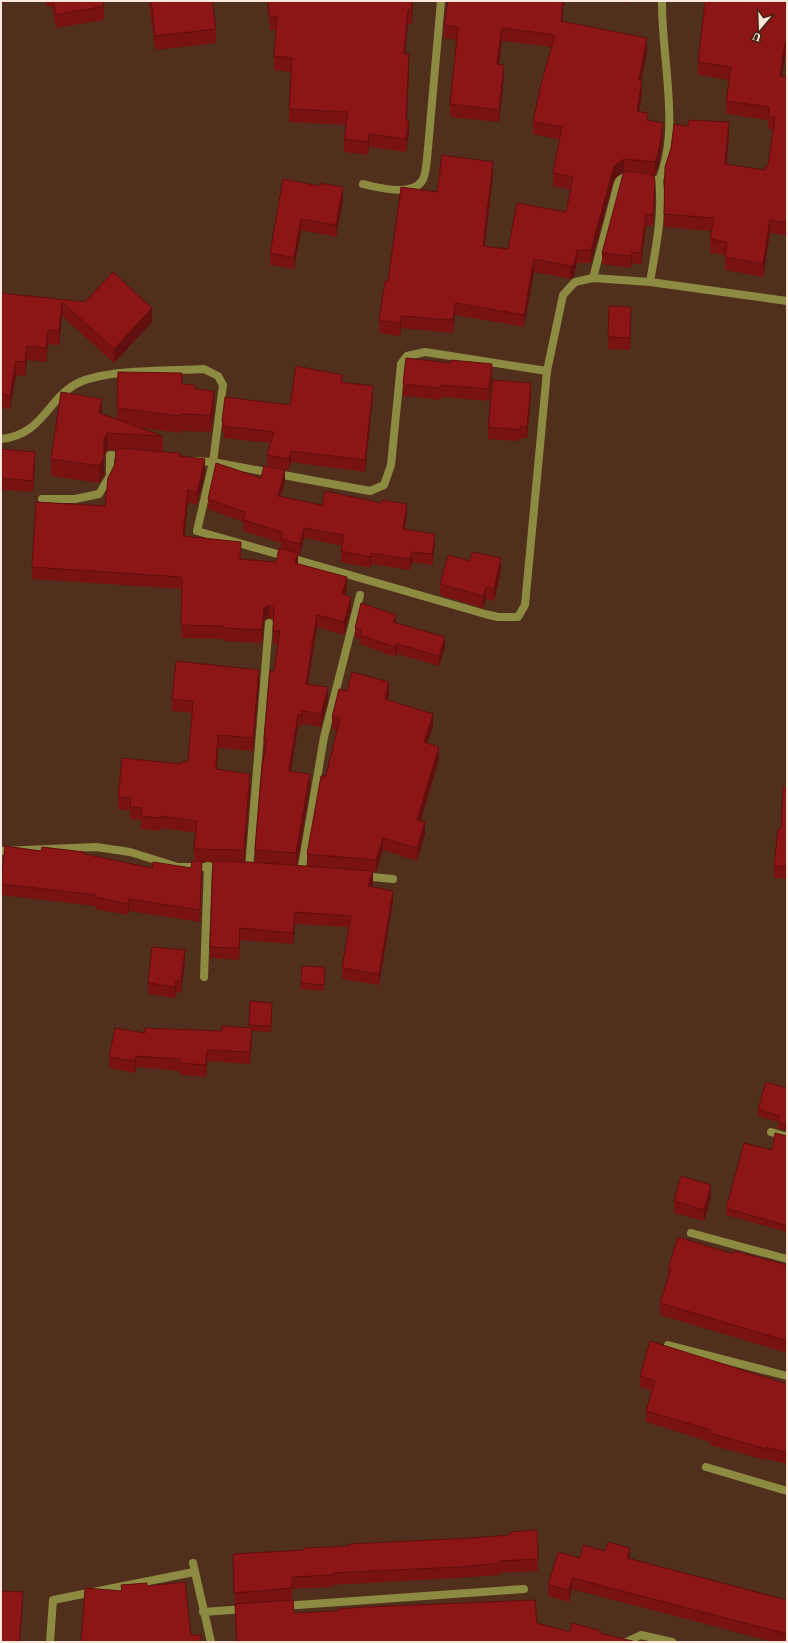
<svg xmlns="http://www.w3.org/2000/svg" width="788" height="1643" font-family="'Source Serif 4',serif">
  <style>
    .lines { fill: none; stroke-linecap: round; stroke-linejoin: round }
    .minor { stroke: #8d8b42; stroke-width: 8 }
    .wall { fill: #781312 }
    .shaded-wall { fill: #610f0f }
    .building { fill: #8b1615; stroke: #610f0f }
  </style>
  <rect width="100%" height="100%" fill="#512f1d"/>
  <g class="lines">
    <!-- minor -->
    <g class="minor">
      <path d="M644 180H659C681 130 661 55 662 1"/>
      <path d="M363 184C378 188 412 196 422 181 426 176 426 165 427 159L441 1"/>
      <path d="M593 278 618 183 621 178H633"/>
      <path d="M650 282C656 247 663 215 659 180"/>
      <path d="M1 439C44 435 47 397 80 382 111 369 170 371 204 369L218 376 223 385 213 462 370 491 384 485 391 465 401 364 407 356 425 352 547 371"/>
      <path d="M194 461 213 462 197 531 485 614 498 617H518L525 605 547 371 563 295 575 282 593 278 650 282 787 301"/>
      <path d="M42 499H75L99 494 110 476V455L125 456"/>
      <path d="M1 851 96 847 130 852 178 867H223"/>
      <path d="M249 868 269 623"/>
      <path d="M301 872 324 737 360 595"/>
      <path d="M362 876 393 879"/>
      <path d="M204 977 208 866"/>
      <path d="M771 1132 787 1137"/>
      <path d="M691 1233 787 1259"/>
      <path d="M668 1345 787 1376"/>
      <path d="M706 1467 787 1491"/>
      <path d="M193 1563 211 1642"/>
      <path d="M283 1606 524 1589"/>
      <path d="M203 1612 246 1609"/>
      <path d="M50 1642 53 1600 194 1572"/>
      <path d="M626 1642 641 1635 672 1642"/>
    </g>
  </g>
  <!-- wall -->
  <g class="wall">
    <rect x="1" y="1" width="7" height="2"/>
    <path d="M46 1H103L104 6V20L56 28 52 6 47 7Z"/>
    <path d="M149 1H212L216 29V43L155 50Z"/>
    <path d="M267 1H413L412 24H408L405 54 409 68 407 120 409 133 406 152 369 147 368 155 344 152V139L346 125 289 122V109L291 72 274 70V56L276 30H270Z"/>
    <path d="M564 1 562 21 647 51 641 80 642 93 639 111 663 135 660 159 655 175H654L655 193 653 226H646L641 265 632 263 631 268 602 264V253L626 172H624L614 179 591 263H577L574 277 570 279 534 272 524 327 455 315 453 333 401 328 400 336 379 333V320L388 281 437 192 493 175 485 246 508 249 566 212 570 190 553 186V173L560 140 533 134V122L552 47 502 41 499 64 504 78 499 122 450 117V104L457 40 444 38V25Z"/>
    <path d="M614 1H629L628 3Z"/>
    <path d="M787 1V56H785L782 76 787 77V236L770 233 763 277 725 270V255L710 253V239L711 231 664 227 665 167 729 136 727 164 765 170 768 166 773 130 768 129V120L726 114V101L729 80 698 75V62Z"/>
    <path d="M283 179 343 199 336 237 301 230 294 269 270 265V253Z"/>
    <path d="M1 293 85 302 152 322 114 363 62 316 59 345 48 344 46 362 27 360 25 376 16 375 10 409 1 408Z"/>
    <path d="M631 319 630 350 608 349V337Z"/>
    <path d="M451 363 492 376 489 401 441 397V400L403 396V384Z"/>
    <path d="M118 372 182 384 195 389 214 408 211 432 181 431V433L141 428 163 436V451L180 457 205 472 197 505 188 502 184 536 241 555V559L276 562 281 548V543L243 531V522L208 509V499L261 478 285 481 281 497 322 505 407 514 405 530 435 545 432 565 412 562 410 570 371 564 370 568 341 562V551L342 546 304 538 300 555 298 554V564L347 590 345 595 351 609 344 635 317 627 308 684 328 700 321 727 302 724 301 727H298L291 771 310 786 297 866H307V854L326 776 337 730 332 729V717L347 691 389 694 388 700 433 726 427 743 439 759 421 821 425 834 417 861 383 850 376 872H373V883L372 886 393 902 379 985 342 979V968L349 927 295 924 293 944 240 940 239 960 210 958 213 862H202L200 922 129 911 128 915 95 909V906L1 895V881L41 851 84 854 152 868H191L194 861V849L196 833 161 828V831L141 829V820L130 819V811L118 809V797L182 764 188 762 192 713 172 711V699L259 683 253 751 218 748 217 770 250 787 244 862H255V850L264 752V739L278 644H273V620L269 618 264 620 262 643 223 641V639L181 638 182 589 32 579V567L105 506 115 464V450H108L104 455V474L99 483 51 476V459L102 414 117 419Z"/>
    <path d="M343 382 373 397 365 472 291 462 289 470 267 466V455L271 443 224 438V432H222V421L290 405Z"/>
    <path d="M531 395 527 438H520V441L488 439V427Z"/>
    <path d="M1 449 35 463 33 492 1 490Z"/>
    <path d="M470 561 501 570 494 601 486 599 483 608 440 595V584Z"/>
    <path d="M396 623 445 647 439 666 397 654 395 657 360 644V639L355 638V628Z"/>
    <path d="M787 787V878H774V866L781 829Z"/>
    <path d="M185 962 181 993 176 992 175 998 148 994V983Z"/>
    <path d="M325 973 324 991 301 989V983Z"/>
    <path d="M250 1001 272 1009 271 1032 252 1031 250 1064 207 1061 206 1077 180 1075V1071L136 1067 135 1073 109 1068V1057L145 1033 222 1031 249 1028Z"/>
    <path d="M787 1088V1132L778 1128V1122L758 1116V1109Z"/>
    <path d="M787 1136V1232L726 1215V1208L772 1150Z"/>
    <path d="M711 1197 704 1221 674 1213V1201Z"/>
    <path d="M733 1254 787 1265V1353L660 1315V1303L668 1277V1268Z"/>
    <path d="M640 1376 787 1384V1464L766 1459V1460L710 1445V1442L646 1422V1411L652 1391 640 1387Z"/>
    <path d="M233 1554 538 1559V1571L500 1573V1575L458 1578 333 1585V1587L292 1589V1600L294 1613 537 1623 570 1632 601 1634 636 1642H236Z"/>
    <path d="M580 1558 630 1559 787 1600V1642H774L572 1589 569 1602 548 1596V1585Z"/>
  </g>
  <!-- shaded-wall -->
  <g class="shaded-wall">
    <path d="M412 1H413L412 24Z"/>
    <path d="M563 1H564L561 33V21Z"/>
    <path d="M408 10V24L404 67V54Z"/>
    <path d="M502 28V41L497 77V64Z"/>
    <path d="M647 38V51L639 93V80Z"/>
    <path d="M785 42V56L780 89V76Z"/>
    <path d="M409 54V68L406 133V119Z"/>
    <path d="M504 65V78L499 122V110Z"/>
    <path d="M642 80V93L637 124V111Z"/>
    <path d="M409 120V133L406 152V139Z"/>
    <path d="M729 122V136L725 177V164Z"/>
    <path d="M663 123V135L660 159 655 175V162Z"/>
    <path d="M369 134V147L368 155V142Z"/>
    <path d="M624 159V172L614 179 591 263V250L614 166Z"/>
    <path d="M493 162V175L483 258V246Z"/>
    <path d="M655 182V193L653 226V215Z"/>
    <path d="M343 187V199L336 237V225Z"/>
    <path d="M646 214V226L641 265V253Z"/>
    <path d="M301 219V230L294 269V258Z"/>
    <path d="M770 220V233L763 277V264Z"/>
    <path d="M577 250V263L574 277 570 279V266Z"/>
    <path d="M632 252V263L631 268V256Z"/>
    <path d="M534 259V272L524 327V315Z"/>
    <path d="M62 302V316L59 345V331Z"/>
    <path d="M455 303V315L453 333V320Z"/>
    <path d="M631 307V319L630 350V338Z"/>
    <path d="M152 308V322L114 363V349Z"/>
    <path d="M401 316V328L400 336V323Z"/>
    <path d="M48 330V344L46 362V348Z"/>
    <path d="M27 346V360L25 376V362Z"/>
    <path d="M16 361V375L10 409V396Z"/>
    <path d="M492 364V376L489 401V389Z"/>
    <path d="M531 383V395L527 438V427Z"/>
    <path d="M373 386V397L365 472V460Z"/>
    <path d="M214 391V408L211 432V415Z"/>
    <path d="M102 399V416L99 413Z"/>
    <path d="M108 433V450L104 455V438Z"/>
    <path d="M291 451V462L289 470V459Z"/>
    <path d="M35 452V463L33 492V481Z"/>
    <path d="M104 458V474L99 483V466Z"/>
    <path d="M205 459V472L197 505V493Z"/>
    <path d="M285 470V481L278 507V496Z"/>
    <path d="M188 489V502L183 548V536Z"/>
    <path d="M407 504V514L403 540V529Z"/>
    <path d="M304 528V538L300 555V544Z"/>
    <path d="M435 534V545L432 565V554Z"/>
    <path d="M241 542V555L240 571V559Z"/>
    <path d="M412 552V562L410 570V559Z"/>
    <path d="M298 553V566L295 563Z"/>
    <path d="M371 553V564L370 568V557Z"/>
    <path d="M501 558V570L494 601V589Z"/>
    <path d="M347 577V590L342 607V594Z"/>
    <path d="M486 587V599L483 608V596Z"/>
    <path d="M351 597V609L344 635V622Z"/>
    <path d="M269 605V618L264 620 262 643V630L264 608Z"/>
    <path d="M317 615V627L306 696V684Z"/>
    <path d="M396 615V625L393 622Z"/>
    <path d="M445 637V647L439 666V656Z"/>
    <path d="M397 644V654L395 657V647Z"/>
    <path d="M259 670V683L253 751V738Z"/>
    <path d="M389 682V694L385 712V699Z"/>
    <path d="M328 687V700L321 727V714Z"/>
    <path d="M302 711V724L301 727V715Z"/>
    <path d="M298 714V727L289 783V771Z"/>
    <path d="M433 714V726L424 755V742Z"/>
    <path d="M218 735V748L216 782V769Z"/>
    <path d="M439 747V759L417 832V820Z"/>
    <path d="M250 774V787L244 862V850Z"/>
    <path d="M310 774V786L296 866V853Z"/>
    <path d="M425 822V834L417 861V848Z"/>
    <path d="M383 838V850L376 872V860Z"/>
    <path d="M202 861V873L200 922V910Z"/>
    <path d="M373 871V883L368 897V886Z"/>
    <path d="M393 891V902L379 985V974Z"/>
    <path d="M129 899V911L128 915V904Z"/>
    <path d="M295 912V924L293 944V933Z"/>
    <path d="M240 928V940L239 960V948Z"/>
    <path d="M185 950V962L181 993V981Z"/>
    <path d="M176 981V992L175 998V987Z"/>
    <path d="M252 1028V1040L250 1064V1052Z"/>
    <path d="M207 1050V1061L206 1077V1065Z"/>
    <path d="M136 1056V1067L135 1073V1061Z"/>
    <path d="M711 1185V1197L704 1221V1210Z"/>
    <path d="M630 1548V1559L627 1558Z"/>
    <path d="M572 1578V1589L569 1602V1590Z"/>
    <path d="M23 1592V1604L20 1642H19Z"/>
  </g>
  <!-- building -->
  <g class="building">
    <path d="M53 1H103L104 6 56 15Z"/>
    <path d="M151 1H212L216 29 155 36Z"/>
    <path d="M268 1H412V10H408L404 54H409L406 119 409 120 406 139 369 134 368 142 344 139 348 112 289 109 292 58 274 56 277 16 270 17Z"/>
    <path d="M448 1H563L561 21 647 38 639 80H642L637 111 648 113 647 120 663 123 660 146 655 162 624 159 614 166 591 250H577L574 264 570 266 534 259 524 315 455 303 453 320 401 316 400 323 379 320 385 281H388L401 187 437 192 442 155 493 162 483 246 508 249 517 203 566 212 573 177 553 173 562 127 533 122 541 84 555 35 502 28 497 64 504 65 499 110 450 104 458 27 444 25Z"/>
    <path d="M705 1H787V42H785L780 76 787 77V223L770 220 763 264 725 257 727 242 710 239 714 218 664 214 665 167 671 148 674 124 688 126 689 120 729 122 725 164 765 170 766 166H768L775 117 768 116 769 107 726 101 731 67 698 62Z"/>
    <path d="M627 171 654 175 655 182 653 215 646 214 641 253 632 252 631 256 602 253 623 174Z"/>
    <path d="M283 179 320 186V183L343 187 336 225 301 219 294 258 270 253Z"/>
    <path d="M113 272 152 308 114 349 62 302 59 331 48 330 46 348 27 346 25 362 16 361 10 396 1 394V293L85 302Z"/>
    <path d="M609 306 631 307 630 338 608 337Z"/>
    <path d="M406 358 451 363V360L492 364 489 389 441 385V388L403 384Z"/>
    <path d="M296 366 343 375 341 382 373 386 365 460 291 451 289 459 267 455 274 432 224 426V421H222L225 397 290 405Z"/>
    <path d="M118 372 182 373V384L195 385V389L214 391 211 415 181 414V416L117 408Z"/>
    <path d="M493 380 531 383 527 427 520 426V430L488 427Z"/>
    <path d="M61 392 102 399 99 413 163 436 108 433 104 438V458L99 466 51 459Z"/>
    <path d="M116 448 180 453V456L205 459 197 493 188 489 183 536 241 542 240 559 276 562 279 548 298 553 295 563 347 577 342 594 351 597 344 622 317 615 306 684 328 687 321 714 302 711 301 715 298 714 289 771 310 774 296 853 255 850 262 766 267 739H264L270 671H274L280 631H273L274 608 269 605 264 608 262 630 223 628V626L181 625 182 577 32 567 36 502 105 506 108 478 115 464Z"/>
    <path d="M1 449 35 452 33 481 1 478Z"/>
    <path d="M216 463 261 478 264 466 285 470 278 496 322 505 325 491 381 503 382 500 407 504 403 529 435 534 432 554 412 552 410 559 371 553 370 557 341 551 344 535 304 528 300 544 281 539 282 532 243 520 245 512 208 499Z"/>
    <path d="M472 552 501 558 494 589 486 587 483 596 440 584 448 555 470 561Z"/>
    <path d="M361 603 396 615 393 622 445 637 439 656 397 644 395 647 360 635 361 630 355 628Z"/>
    <path d="M176 661 259 670 253 738 218 735 216 769 250 774 244 850 194 849 197 821 161 816V818L141 816 142 808 130 807 131 798 118 797 122 758 182 764V761L188 762 193 701 172 699Z"/>
    <path d="M352 672 389 682 385 699 433 714 424 742 439 747 417 820 425 822 417 848 383 838 376 860 307 854 321 776H326L340 718 332 717 339 689 347 691Z"/>
    <path d="M783 787H787V867L774 866 778 829H781Z"/>
    <path d="M5 846 41 851 42 847 84 852V854L152 868 153 862 191 868 192 861H202L200 910 129 899 128 904 95 897 96 895 1 884Z"/>
    <path d="M213 861 249 862 373 871 368 886 393 891 379 974 342 968 351 916 295 912 293 933 240 928 239 948 210 947Z"/>
    <path d="M152 947 185 950 181 981H176L175 987 148 983Z"/>
    <path d="M302 966 325 967 324 985 301 983Z"/>
    <path d="M250 1001 272 1003 271 1026 249 1025Z"/>
    <path d="M222 1026 252 1028 250 1052 207 1050 206 1065 180 1063V1059L136 1056 135 1061 109 1057 115 1028 145 1033V1028L222 1031Z"/>
    <path d="M766 1082 787 1088V1125L778 1122 779 1116 758 1109Z"/>
    <path d="M775 1133 787 1136V1226L726 1208 744 1143 772 1150Z"/>
    <path d="M681 1176 711 1185 704 1210 674 1201Z"/>
    <path d="M678 1237 733 1254 734 1251 787 1265V1341L660 1303 671 1269 668 1268Z"/>
    <path d="M650 1341 787 1384V1453L766 1447V1449L710 1433 711 1430 646 1411 655 1381 640 1376Z"/>
    <path d="M537 1530 538 1559 500 1561V1563L458 1567 333 1573V1575L292 1577V1588L234 1593 233 1554 304 1550V1548L349 1546V1544L472 1538 510 1535V1532Z"/>
    <path d="M608 1542 630 1548 627 1558 787 1600V1634L572 1578 569 1590 548 1585 558 1552 580 1558 583 1545 605 1551Z"/>
    <path d="M185 1582 191 1635H201L200 1642H81L85 1588 122 1591 121 1585 147 1583V1586Z"/>
    <path d="M1 1591 23 1592 19 1642H1Z"/>
    <path d="M293 1600 294 1613 338 1611V1609L365 1607 535 1600 537 1623 570 1632 572 1623 601 1631 600 1633 636 1642H237L235 1604Z"/>
  </g>
  <!-- border -->
  <rect width="788" height="1643" fill="none" stroke="#fee7dc" stroke-width="4"/>
  <!-- north arrow -->
  <g transform="translate(760 28) rotate(199)" stroke="#462413" stroke-width="3" paint-order="stroke">
  <path d="M0-3L7 15L0 10L-7 15Z" fill="#fee7dc"/>
  <text y="-6" font-size="11" font-weight="bold" text-anchor="middle" fill="#fee7dc">U</text>
  </g>
</svg>
